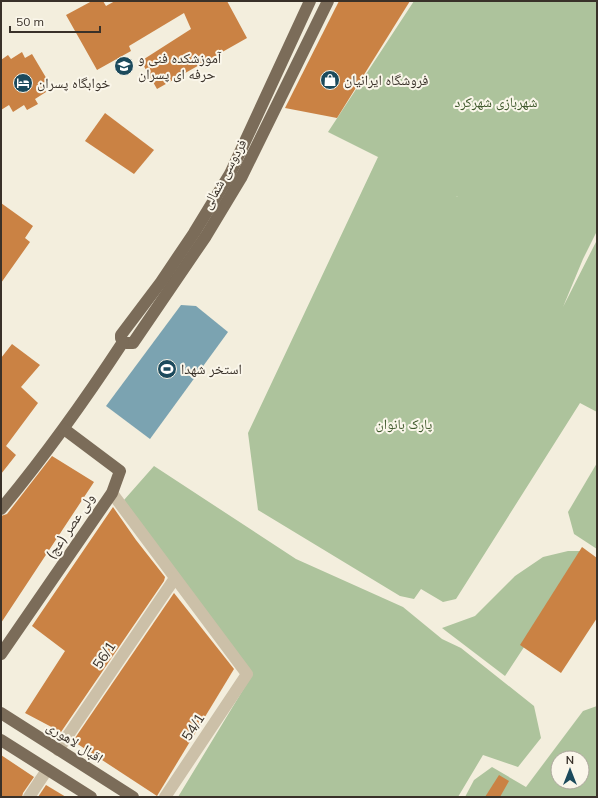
<svg xmlns="http://www.w3.org/2000/svg" width="598" height="798" font-family="Mulish,'Noto Naskh Arabic',sans-serif">
  <style>
    .green { fill: #adc39c; fill-rule: evenodd }
    .water { fill: #7ba3b1 }
    .building { fill: #ca8244 }
    .lines { fill: none; stroke-linecap: round; stroke-linejoin: round }
    .minor { stroke: #ccc0a8; stroke-width: 12 }
    .major { stroke: #7b6c59; stroke-width: 12 }
    .labels { text-anchor: middle; dominant-baseline: central; stroke-width: 4; stroke-linejoin: round; paint-order: stroke }
    .poi-label { font-size: 14px; fill: #393129; stroke: #faf6ea; text-anchor: start }
    .park-label { font-size: 14px; fill: #3e582b; stroke: #faf6ea }
    .street-label { font-size: 14px; fill: #393129; stroke: #faf6ea }
  </style>
  <rect width="100%" height="100%" fill="#f3eedd"/>
  <!-- green -->
  <g class="green">
    <path d="M414 1H597V231L583 259 563 307 597 240V412L580 403 456 599 443 602 421 589 414 599 400 596 258 510 248 433 378 157 458 197 328 132Z"/>
    <path d="M597 463V549L574 534 568 512Z"/>
    <path d="M154 466 296 559 403 607 442 639 461 648 534 706 541 738 518 767 483 755 458 797H178L252 675 124 500Z"/>
    <path d="M568 551H587L505 676 442 628 475 616 515 576 543 557Z"/>
    <path d="M597 706V797H465L474 780 492 767 526 787 583 711ZM558 758H582V782H558Z"/>
  </g>
  <!-- water -->
  <path class="water" d="M181 305 196 306 228 332 150 439 106 406Z"/>
  <!-- building -->
  <g class="building">
    <path d="M92 1H103L106 6 115 1H227L247 38 157 89 141 61 191 29 184 13 129 46 131 51 97 70 66 15Z"/>
    <path d="M339 1H410L337 118 285 108Z"/>
    <path d="M22 52 25 58 32 54 48 81 42 85 46 92 35 99 38 104 27 110 24 105 13 112 9 105 1 110V60L8 55 11 59Z"/>
    <path d="M105 113 154 150 134 174 85 141Z"/>
    <path d="M1 203 33 226 25 238 30 242 1 283Z"/>
    <path d="M12 344 40 365 21 387 38 403 6 446 16 455 1 474V358Z"/>
    <path d="M52 456 94 482 1 623V516L7 514Z"/>
    <path d="M113 507 136 540 165 577 164 581 61 732 25 713 65 651 32 626Z"/>
    <path d="M582 547 597 558V618L561 673 520 645Z"/>
    <path d="M174 593 234 669 157 796 73 741Z"/>
    <path d="M1 755 34 777 23 793 22 797H1Z"/>
    <path d="M499 775 509 781 500 797H485Z"/>
    <path d="M46 785 66 797H38Z"/>
  </g>
  <g class="lines">
    <!-- minor -->
    <g class="minor">
      <path d="M112 493 247 674 165 797"/>
      <path d="M58 750 175 578"/>
      <path d="M29 797 47 770"/>
    </g>
    <!-- major -->
    <g class="major">
      <path d="M123 342 127 343H133L206 236 241 178 328 1"/>
      <path d="M123 342 121 338V335L161 282 194 233 230 174 310 1"/>
      <path d="M1 509C45 456 85 400 123 342"/>
      <path d="M1 654 112 493 120 471 64 429"/>
      <path d="M1 713 133 797"/>
      <path d="M1 740 91 797"/>
    </g>
  </g>
  <!-- icons -->
  <defs>
    <symbol id="university-disc" viewBox="-11 -11 22 22"><circle r="9.5" fill="#1c4a5c" stroke="#faf6ea"/><path d="M0-5L7-2L0 1L-7-2ZM-4 1L0 2.5L4 1V4Q0 6-4 4Z" fill="#fff"/></symbol>
    <symbol id="shop-disc" viewBox="-11 -11 22 22"><circle r="9.5" fill="#1c4a5c" stroke="#faf6ea"/><path d="M-5-2.5h2.3a2.7 3.5 0 0 1 5.4 0H5L5.5 6h-11ZM-1.5-2.5h3a1.5 2.3 0 0 0-3 0Z" fill="#fff"/></symbol>
    <symbol id="hotel-disc" viewBox="-11 -11 22 22"><circle r="9.5" fill="#1c4a5c" stroke="#faf6ea"/><path d="M-6-4.5h1.5V1H6V5H4.5V3h-9V5H-6ZM-4 0a1.8 1.8 0 1 1 3.6 0ZM.5 0V-2.5h3Q6-2.5 6 0Z" fill="#fff"/></symbol>
    <symbol id="stadium-disc" viewBox="-11 -11 22 22"><circle r="9.5" fill="#1c4a5c" stroke="#faf6ea"/><path d="M0-5a6.5 5 0 1 0 0 10a6.5 5 0 1 0 0-10ZM-3.5-1.8h7v3.6h-7Z" fill="#fff"/></symbol>
  </defs>
  <g fill-rule="evenodd">
    <use href="#university-disc" x="113" y="55" width="22" height="22"/>
    <use href="#shop-disc" x="319" y="69" width="22" height="22"/>
    <use href="#hotel-disc" x="12" y="72" width="22" height="22"/>
    <use href="#stadium-disc" x="156" y="358" width="22" height="22"/>
  </g>
  <g class="labels">
    <!-- poi labels -->
    <g class="poi-label">
      <text x="138" y="58">آموزشکده فنی و<tspan x="138" dy="16">حرفه ای پسران</tspan></text>
      <text x="344" y="80">فروشگاه ایرانیان</text>
      <text x="37" y="83">خوابگاه پسران</text>
      <text x="181" y="369">استخر شهدا</text>
    </g>
    <!-- park labels -->
    <g class="park-label">
      <text x="496" y="102">شهربازی شهرکرد</text>
      <text x="404" y="424">پارک بانوان</text>
    </g>
    <!-- street labels -->
    <g class="street-label">
      <text transform="translate(224 174) rotate(-61)">فردوسی شمالی</text>
      <text transform="translate(70 526) rotate(-56)">ولی عصر (عج)</text>
      <text transform="translate(104 655) rotate(-56)">56/1</text>
      <text transform="translate(193 727) rotate(-57)">54/1</text>
      <text transform="translate(75 742) rotate(33)">اقبال لاهوری</text>
    </g>
  </g>
  <!-- border -->
  <rect width="598" height="798" fill="none" stroke="#393129" stroke-width="4"/>
  <!-- north arrow -->
  <g transform="translate(570 770)"><circle r="19" fill="#faf6ea" stroke="#ada79d"/>
  <path d="M0-3L7 15L0 10L-7 15Z" fill="#1c4a5c"/>
  <text y="-6" font-size="11" font-weight="bold" text-anchor="middle" fill="#393129">N</text>
  </g>
  <!-- scale -->
  <path d="M10 26v6h90v-6" fill="none" stroke="#393129" stroke-width="2"/>
  <text x="16" y="26" font-size="12" fill="#393129" stroke="#faf6ea" stroke-width="3" paint-order="stroke">50 m</text>
</svg>
